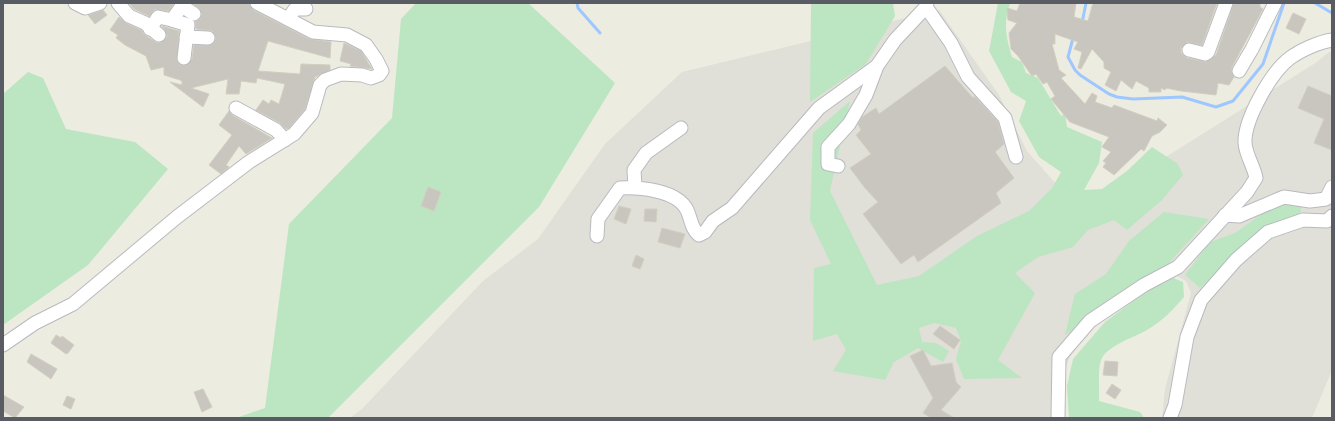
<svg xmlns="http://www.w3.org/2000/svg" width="1335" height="421" font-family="Cabin,sans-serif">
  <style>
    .industrial { fill: #e0dfd8 }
    .green { fill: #bbe6c1 }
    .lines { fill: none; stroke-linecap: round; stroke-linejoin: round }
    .stream { stroke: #9ec7ff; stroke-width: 3 }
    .building { fill: #c8c6be; stroke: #d2cfbf }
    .minor-casing { stroke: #b8bac0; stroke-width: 15 }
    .minor { stroke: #fff; stroke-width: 13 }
  </style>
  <rect width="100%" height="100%" fill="#edece0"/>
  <!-- industrial -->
  <path class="industrial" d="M939 10 999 95 1027 151 1080 211 1317 62 1329 52 1332 53V370L1312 418H1162L1165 389 1191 293 1186 281 1175 275 1166 276 1092 324 1070 357 1065 369V418H350L362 409 483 281 538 239 605 144 682 72Z"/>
  <!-- green -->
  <g class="green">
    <path d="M416 3H528L615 83 539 207 328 418H236L265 408 289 224 392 118 401 19Z"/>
    <path d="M811 3H893L895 16 866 64 810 102Z"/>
    <path d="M998 3H1010C1003 24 1006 37 1012 57L1022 62 1026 73 1038 78 1061 116 1065 113 1067 127 1102 142 1099 163 1084 190 1102 189 1127 171 1152 147 1178 164 1183 175 1162 200 1127 230 1114 220 1088 230 1073 247 1038 257 1015 273 1035 293 998 360 1022 378 964 379 956 359 961 341 956 328 934 323 919 328 922 342 936 343 949 351 943 362 918 348 894 362 885 380 833 371 846 350 837 334 813 341 814 268 831 264 810 220 813 133 850 101 830 191 877 285 919 276 977 236 1029 211 1052 188 1061 172 1039 157 1019 121 1026 101 1011 92 989 51Z"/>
    <path d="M28 72 43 78 66 129 135 142 168 169 88 265 3 325V94Z"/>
    <path d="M1283 204 1301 205V214L1248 241 1200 288 1185 275 1210 242 1235 233 1262 214Z"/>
    <path d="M1164 212 1209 219 1166 266 1065 335 1075 294 1106 274 1129 241Z"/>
    <path d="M1171 277 1183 282 1184 297C1173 310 1161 322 1147 330 1135 337 1109 345 1102 358 1097 367 1100 390 1099 401L1140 412 1144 418H1069L1067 386 1073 359 1105 322 1163 279Z"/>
  </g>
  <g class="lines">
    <!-- stream -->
    <g class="stream">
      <path d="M577 3 578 8 600 33"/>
      <path d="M1315 3 1332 13"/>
      <path d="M1082 23 1086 3"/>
      <path d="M1073 38 1068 57 1075 70 1080 75 1109 94 1117 97 1133 99 1182 97 1216 107 1233 101 1263 64 1284 3"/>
    </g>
  </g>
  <!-- building -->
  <g class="building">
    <path d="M129 3H174L169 11 155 9 149 16 134 9Z"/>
    <path d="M192 3H249L253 10 309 39 331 42 330 58 268 41 258 71 300 74 301 64 330 65V70L315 77 305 109 289 128 286 129 280 123 256 110 263 100 269 104 271 100 279 104 285 84 257 78 256 83 241 81 239 94H226L228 79 191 88 209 94 203 107 170 82 182 85V81L180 80 164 75V67L151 70 146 56 125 45 116 38 118 35 110 30 119 17 126 23 141 30 145 35 157 43 162 42 167 37 166 32 162 26 179 31 177 61 180 65H187L192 59 194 45H211L216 39 212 31 196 29 195 22 200 19 202 14 199 8Z"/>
    <path d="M1020 3H1076L1074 17 1088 21 1093 3H1217L1202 45 1187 42 1181 48V53L1187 58 1206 62 1216 55 1234 3H1260V7L1263 9 1232 67 1231 71 1234 77 1229 85 1218 83 1216 95 1181 91 1166 88 1165 90 1161 88V92H1149V88L1136 81 1132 89 1121 80 1116 91 1105 85 1111 72 1104 68V62L1092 49 1081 69 1078 68 1082 52 1074 49 1078 42 1055 34V44H1052L1059 70 1066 75 1061 78 1085 104 1092 93 1097 96 1095 102 1112 108 1114 105 1157 121 1158 118 1167 125 1160 132 1152 136 1144 151 1141 149 1114 175 1103 167 1106 163 1103 161 1111 152 1102 147 1109 137 1070 122 1051 99 1055 96 1047 82 1043 84 1036 74 1032 76 1018 56 1011 49 1009 33 1017 23 1008 20 1007 8 1017 11Z"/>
    <path d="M103 10 107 15 95 24 88 15Z"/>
    <path d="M1293 13 1306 19 1299 34 1286 28Z"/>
    <path d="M344 43 361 51 372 69 350 66 351 64 340 61Z"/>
    <path d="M945 66 972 97H975L998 122 1004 144 995 152 1014 178 996 193 1001 203 918 262 914 255 901 264 863 214 878 202 865 188 850 168 871 154 856 135 861 130 858 124 862 117 876 108 879 114Z"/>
    <path d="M1308 86 1332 96V150L1314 143 1324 119 1298 108Z"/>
    <path d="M229 111 232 115 272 138 246 154 239 146 226 165 229 167 221 174 209 165 232 135 219 125Z"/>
    <path d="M428 187 441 192 434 211 421 206Z"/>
    <path d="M619 206 631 209 626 224 614 219Z"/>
    <path d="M645 209H657L656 222 644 221Z"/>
    <path d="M662 228 685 234 680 248 658 242Z"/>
    <path d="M636 255 644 259 640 269 632 266Z"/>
    <path d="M940 326 960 340 954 349 933 334Z"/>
    <path d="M56 335 61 338 62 336 74 345 68 353 66 354 51 343Z"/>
    <path d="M923 350 931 366 952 363 956 382 961 387 941 410 954 418H931L923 413 933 398 910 356Z"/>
    <path d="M31 354 57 369 51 379 27 362Z"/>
    <path d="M1105 361 1118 362 1117 376 1103 375Z"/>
    <path d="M1112 384 1121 390 1115 399 1106 393Z"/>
    <path d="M203 389 212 407 202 412 194 392Z"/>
    <path d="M3 395 24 407 15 418 3 411Z"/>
    <path d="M67 396 75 399 71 409 63 405Z"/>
  </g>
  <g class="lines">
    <defs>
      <g id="minor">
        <path d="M75 3 85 8 100 3"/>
        <path d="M118 3 129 16 145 23 159 35"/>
        <path d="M182 6 194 14"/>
        <path d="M926 7 951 43 968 77 1005 118 1016 157"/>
        <path d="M288 19 295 9H306L301 3"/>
        <path d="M172 20 188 25 184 58"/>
        <path d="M150 29 158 17 172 20 184 3"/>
        <path d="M186 37 208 38"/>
        <path d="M1189 50 1205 54 1208 52 1226 3"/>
        <path d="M1239 71 1252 49 1275 3"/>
        <path d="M236 108 276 130 285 140"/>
        <path d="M838 166 828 164V147L849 124 866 95 877 66 895 40 926 7 927 3"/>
        <path d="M635 187 634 170 646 153 681 128"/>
        <path d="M1225 215 1239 216 1284 197 1310 201 1326 199 1332 187"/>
        <path d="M597 236 598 219 620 188C639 187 677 190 687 210 691 218 691 229 699 235L705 232 713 221 732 208 819 108 877 66"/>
        <path d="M3 345 35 323 73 304 177 217 249 162 294 134 312 113 320 85 325 80 341 74 362 75 371 78 379 75 382 71 376 59 366 45 347 35 313 32 257 3"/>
        <path d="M1058 418 1059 357 1090 321 1144 285 1178 267 1247 192 1256 178C1254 166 1246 156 1245 143 1244 120 1271 72 1290 58 1301 50 1319 42 1332 40"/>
        <path d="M1170 418 1175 405 1187 337 1201 300 1236 260 1268 232 1303 220 1327 221 1332 216"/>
      </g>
    </defs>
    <!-- minor casing -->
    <use href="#minor" class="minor-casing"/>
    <!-- minor -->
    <use href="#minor" class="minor"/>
  </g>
  <!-- border -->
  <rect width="1335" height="421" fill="none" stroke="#595c62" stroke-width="8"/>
</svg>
